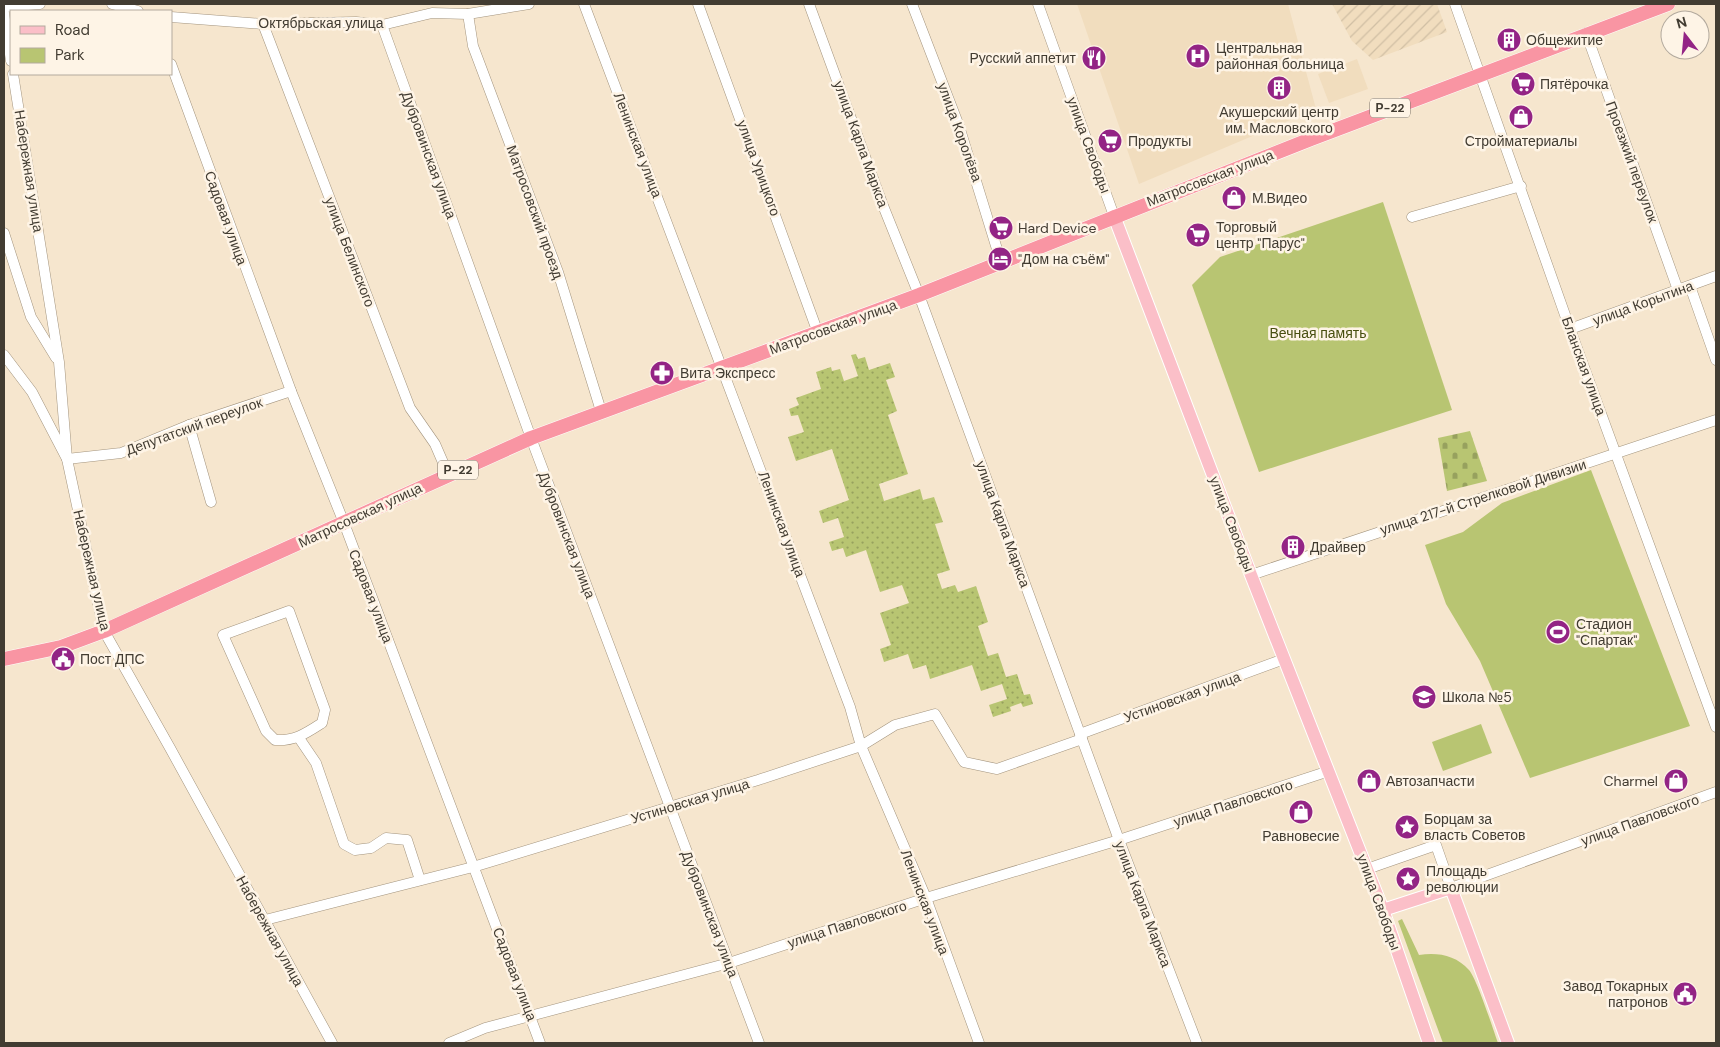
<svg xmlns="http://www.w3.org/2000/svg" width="1720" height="1047" font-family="'DM Sans',sans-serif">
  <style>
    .built { fill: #f1ddbe }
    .industrial { fill: url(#industrial-furrows) }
    .cemetery { fill: url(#cemetery-stones) }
    .park { fill: #b8c572 }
    .garden { fill: url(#garden-dots) }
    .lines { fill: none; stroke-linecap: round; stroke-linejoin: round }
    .minor-casing { stroke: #a3947e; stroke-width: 11 }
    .major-casing { stroke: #fff; stroke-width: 14 }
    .highway-casing { stroke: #fff; stroke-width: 15 }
    .minor { stroke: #fff; stroke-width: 10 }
    .major { stroke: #fbbfc8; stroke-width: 12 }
    .highway { stroke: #f995a3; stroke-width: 14 }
    .labels { text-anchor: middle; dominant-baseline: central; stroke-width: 5; stroke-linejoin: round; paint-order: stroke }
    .shield { fill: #fef4e6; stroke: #7a7368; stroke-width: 1 }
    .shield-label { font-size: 12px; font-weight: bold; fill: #423c32 }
    .street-label { font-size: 14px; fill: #423c32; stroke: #fef4e6 }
    .poi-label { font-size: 14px; fill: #423c32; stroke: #fef4e6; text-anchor: start }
    .park-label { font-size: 14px; fill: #484f10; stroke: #fef4e6 }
  </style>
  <defs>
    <pattern id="industrial-furrows" width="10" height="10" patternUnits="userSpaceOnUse" patternTransform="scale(1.25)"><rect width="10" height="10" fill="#f1ddbe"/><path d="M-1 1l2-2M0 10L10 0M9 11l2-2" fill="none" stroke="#d0bfa4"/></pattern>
    <pattern id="cemetery-stones" width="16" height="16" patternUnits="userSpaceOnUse" patternTransform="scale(1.25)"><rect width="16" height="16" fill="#b8c572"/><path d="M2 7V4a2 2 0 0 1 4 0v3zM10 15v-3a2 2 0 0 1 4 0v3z" fill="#97a15e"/></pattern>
    <pattern id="garden-dots" width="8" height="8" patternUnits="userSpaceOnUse" patternTransform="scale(1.25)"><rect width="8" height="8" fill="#b8c572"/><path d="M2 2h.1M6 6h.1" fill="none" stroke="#97a15e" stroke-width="1.8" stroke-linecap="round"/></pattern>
  </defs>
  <rect width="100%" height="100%" fill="#f6e6ce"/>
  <!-- built -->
  <g class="built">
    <path d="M1077 4H1288L1316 109 1139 184Z"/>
    <path d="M1357 59 1368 89 1329 103 1318 74Z"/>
  </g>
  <!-- industrial -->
  <path class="industrial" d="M1332 4H1437L1447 32 1373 60 1352 41Z"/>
  <!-- cemetery -->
  <path class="cemetery" d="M1470 431 1487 481 1447 491 1438 438Z"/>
  <!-- park -->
  <g class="park">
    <path d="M1383 202 1452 410 1259 472 1192 285 1220 257Z"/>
    <path d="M1591 470 1690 726 1530 778 1480 661 1446 604 1425 545 1463 532 1502 503Z"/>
    <path d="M1481 724 1492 753 1443 771 1432 742Z"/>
    <path d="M1402 919 1419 955C1437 952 1456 955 1469 970 1477 979 1493 1029 1498 1043H1443L1398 921Z"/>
  </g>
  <!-- garden -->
  <path class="garden" d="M856 354 858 359 865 357 869 370 890 363 895 377 886 380 897 411 888 415 908 474 879 484 884 501 920 489 923 500 934 497 943 522 935 524 950 570 937 574 942 589 955 585 958 592 976 586 988 622 978 626 988 656 998 653 1006 677 1017 674 1024 695 1030 694 1033 704 1023 707 1021 703 1010 707 1011 711 993 717 989 705 1007 699 1002 684 981 691 972 665 930 679 926 665 913 669 908 654 884 662 880 649 891 645 880 613 909 603 902 585 880 592 866 550 846 557 843 548 832 551 829 542 844 537 838 518 823 523 819 511 849 500 832 449 796 461 788 437 804 432 798 415 791 416 789 409 799 405 796 398 821 389 816 372 831 367 832 371 840 369 844 381 858 376 851 355Z"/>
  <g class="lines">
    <defs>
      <g id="minor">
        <path d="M112 4 138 11"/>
        <path d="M584 4 850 707 861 746 926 898 979 1043"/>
        <path d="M698 4 818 333"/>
        <path d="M809 4 882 203 919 295 1119 840 1197 1043"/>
        <path d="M912 4 959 126 1001 262"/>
        <path d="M1038 4 1114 216"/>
        <path d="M1455 4 1570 329 1716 727"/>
        <path d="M4 7 40 4"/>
        <path d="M4 13 11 61"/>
        <path d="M468 14 473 46 558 272 601 411"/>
        <path d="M171 17 263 24 356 22 382 25 432 13 468 14 529 4"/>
        <path d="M263 24 410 408 435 444 448 474"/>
        <path d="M382 25 531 438 759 1043"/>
        <path d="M1586 33 1678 290"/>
        <path d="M171 64 291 391 344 523 540 1043"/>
        <path d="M13 74 59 362 67 459 104 631 170 748 332 1043"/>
        <path d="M1412 217 1521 186"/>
        <path d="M4 233 31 317 56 358"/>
        <path d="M1690 286 1716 360"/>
        <path d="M1570 329 1716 276"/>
        <path d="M4 355 32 392 67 459 121 453 189 425 291 391"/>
        <path d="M189 425 211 502"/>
        <path d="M1251 575 1716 420"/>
        <path d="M289 611 325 710 322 723C305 734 295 741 275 740L266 731 223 635Z"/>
        <path d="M1080 734 1284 659"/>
        <path d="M299 738 316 763 344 844 355 850 371 848 386 838 407 840 420 880"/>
        <path d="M1367 869 1436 845 1451 888 1716 792"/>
        <path d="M265 920 473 867 758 780 861 746 895 725 935 714 964 762 997 769 1082 739"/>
        <path d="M449 1043 485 1028 729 963 926 898 1119 840 1329 771"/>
      </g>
      <g id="major">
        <path d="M1114 216 1251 575 1383 910 1429 1043"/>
        <path d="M1383 910 1451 888 1508 1043"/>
      </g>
      <path id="highway" d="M4 659 61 647 104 631 531 438 919 295 1311 139 1668 4"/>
    </defs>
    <!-- minor casing -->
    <use href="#minor" class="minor-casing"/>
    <!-- major casing -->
    <use href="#major" class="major-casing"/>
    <!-- highway casing -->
    <use href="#highway" class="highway-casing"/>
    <!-- minor -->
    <use href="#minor" class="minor"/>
    <!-- major -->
    <use href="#major" class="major"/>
    <!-- highway -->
    <use href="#highway" class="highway"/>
  </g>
  <!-- icons -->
  <defs>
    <symbol id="building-disc" viewBox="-11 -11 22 22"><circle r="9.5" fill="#932485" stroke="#fef4e6"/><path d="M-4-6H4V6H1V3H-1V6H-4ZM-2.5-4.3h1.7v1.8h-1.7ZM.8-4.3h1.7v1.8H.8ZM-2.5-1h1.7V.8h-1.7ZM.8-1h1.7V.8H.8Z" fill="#fff"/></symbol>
    <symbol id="hospital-disc" viewBox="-11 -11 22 22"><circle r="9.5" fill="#932485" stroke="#fef4e6"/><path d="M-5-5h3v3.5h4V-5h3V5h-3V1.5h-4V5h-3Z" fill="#fff"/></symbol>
    <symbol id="restaurant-disc" viewBox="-11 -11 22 22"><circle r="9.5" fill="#932485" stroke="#fef4e6"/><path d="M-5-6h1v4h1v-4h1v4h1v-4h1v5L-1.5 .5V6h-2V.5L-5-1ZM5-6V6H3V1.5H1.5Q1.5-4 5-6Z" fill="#fff"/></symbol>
    <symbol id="supermarket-disc" viewBox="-11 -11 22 22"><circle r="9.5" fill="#932485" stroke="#fef4e6"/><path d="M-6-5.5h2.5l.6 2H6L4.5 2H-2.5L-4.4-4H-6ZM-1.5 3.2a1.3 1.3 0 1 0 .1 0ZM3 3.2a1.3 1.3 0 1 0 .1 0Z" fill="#fff"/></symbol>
    <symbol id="shop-disc" viewBox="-11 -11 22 22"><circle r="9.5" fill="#932485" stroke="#fef4e6"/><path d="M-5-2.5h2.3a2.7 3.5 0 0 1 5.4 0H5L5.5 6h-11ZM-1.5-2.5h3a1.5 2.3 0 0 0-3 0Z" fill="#fff"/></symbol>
    <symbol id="hotel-disc" viewBox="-11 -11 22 22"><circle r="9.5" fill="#932485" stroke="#fef4e6"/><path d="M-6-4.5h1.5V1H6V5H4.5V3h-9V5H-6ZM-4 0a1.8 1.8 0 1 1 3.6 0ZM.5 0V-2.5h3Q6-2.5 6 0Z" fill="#fff"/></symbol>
    <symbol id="pharmacy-disc" viewBox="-11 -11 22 22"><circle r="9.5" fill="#932485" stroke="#fef4e6"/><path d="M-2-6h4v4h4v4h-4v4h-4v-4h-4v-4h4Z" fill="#fff"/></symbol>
    <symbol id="stadium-disc" viewBox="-11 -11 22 22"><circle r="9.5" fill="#932485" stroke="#fef4e6"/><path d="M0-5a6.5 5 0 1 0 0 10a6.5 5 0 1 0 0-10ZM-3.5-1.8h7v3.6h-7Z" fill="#fff"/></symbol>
    <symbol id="civic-disc" viewBox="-11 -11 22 22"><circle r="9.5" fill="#932485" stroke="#fef4e6"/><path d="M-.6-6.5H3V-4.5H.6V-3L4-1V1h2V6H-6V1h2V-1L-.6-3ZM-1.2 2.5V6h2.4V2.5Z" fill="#fff"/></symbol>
    <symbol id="school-disc" viewBox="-11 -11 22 22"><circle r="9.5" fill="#932485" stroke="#fef4e6"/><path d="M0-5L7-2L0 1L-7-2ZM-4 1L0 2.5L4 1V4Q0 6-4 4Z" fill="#fff"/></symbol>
    <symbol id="sight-disc" viewBox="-11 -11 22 22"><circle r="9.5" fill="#932485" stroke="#fef4e6"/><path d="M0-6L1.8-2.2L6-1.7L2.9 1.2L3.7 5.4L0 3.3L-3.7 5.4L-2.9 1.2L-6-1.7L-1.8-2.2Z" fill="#fff"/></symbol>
  </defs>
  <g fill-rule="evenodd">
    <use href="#building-disc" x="1495" y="26" width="28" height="28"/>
    <use href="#hospital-disc" x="1184" y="42" width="28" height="28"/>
    <use href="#restaurant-disc" x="1080" y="44" width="28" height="28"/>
    <use href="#supermarket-disc" x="1509" y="70" width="28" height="28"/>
    <use href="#building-disc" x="1265" y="74" width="28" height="28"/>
    <use href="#shop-disc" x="1507" y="103" width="28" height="28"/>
    <use href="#supermarket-disc" x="1096" y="127" width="28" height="28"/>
    <use href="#shop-disc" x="1220" y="184" width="28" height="28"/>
    <use href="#supermarket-disc" x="987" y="214" width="28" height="28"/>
    <use href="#supermarket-disc" x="1184" y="221" width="28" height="28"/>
    <use href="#hotel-disc" x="986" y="245" width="28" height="28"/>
    <use href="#pharmacy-disc" x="648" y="359" width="28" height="28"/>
    <use href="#building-disc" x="1279" y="533" width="28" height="28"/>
    <use href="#stadium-disc" x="1544" y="618" width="28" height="28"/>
    <use href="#civic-disc" x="49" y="645" width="28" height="28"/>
    <use href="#school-disc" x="1410" y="683" width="28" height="28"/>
    <use href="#shop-disc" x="1355" y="767" width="28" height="28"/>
    <use href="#shop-disc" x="1662" y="767" width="28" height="28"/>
    <use href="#shop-disc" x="1287" y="798" width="28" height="28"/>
    <use href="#sight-disc" x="1393" y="813" width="28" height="28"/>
    <use href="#sight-disc" x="1394" y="865" width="28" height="28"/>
    <use href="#civic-disc" x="1671" y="980" width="28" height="28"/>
  </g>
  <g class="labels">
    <!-- shield labels -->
    <g class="shield">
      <rect x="1370" y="98.5" width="40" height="19" rx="4"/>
      <rect x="438" y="460.5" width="40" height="19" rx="4"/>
    </g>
    <g class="shield-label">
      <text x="1390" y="108">Р-22</text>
      <text x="458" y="470">Р-22</text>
    </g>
    <!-- street labels -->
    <g class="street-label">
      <text x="321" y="23">Октябрьская улица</text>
      <text transform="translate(960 132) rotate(70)">улица Королёва</text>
      <text transform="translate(861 144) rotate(70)">улица Карла Маркса</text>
      <text transform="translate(638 145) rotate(69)">Ленинская улица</text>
      <text transform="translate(1089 145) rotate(70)">улица Свободы</text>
      <text transform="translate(429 155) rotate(70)">Дубровинская улица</text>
      <text transform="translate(1632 162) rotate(70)">Проезжий переулок</text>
      <text transform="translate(759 168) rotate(70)">улица Урицкого</text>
      <text transform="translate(29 171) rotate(81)">Набережная улица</text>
      <text transform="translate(1210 178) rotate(-21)">Матросовская улица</text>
      <text transform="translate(535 212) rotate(70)">Матросовский проезд</text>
      <text transform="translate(226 218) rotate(70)">Садовая улица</text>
      <text transform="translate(350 252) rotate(69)">улица Белинского</text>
      <text transform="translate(1643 303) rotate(-20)">улица Корытина</text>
      <text transform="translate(833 327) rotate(-20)">Матросовская улица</text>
      <text transform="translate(1584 366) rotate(70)">Бланская улица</text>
      <text transform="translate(194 426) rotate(-20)">Депутатский переулок</text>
      <text transform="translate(1483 497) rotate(-18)">улица 217-й Стрелковой Дивизии</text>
      <text transform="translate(360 515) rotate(-25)">Матросовская улица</text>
      <text transform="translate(782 524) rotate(70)">Ленинская улица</text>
      <text transform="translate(1003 524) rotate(70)">улица Карла Маркса</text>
      <text transform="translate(1232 524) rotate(69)">улица Свободы</text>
      <text transform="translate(567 535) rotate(69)">Дубровинская улица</text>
      <text transform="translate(92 570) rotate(77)">Набережная улица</text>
      <text transform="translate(371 596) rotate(69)">Садовая улица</text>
      <text transform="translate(1182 697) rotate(-20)">Устиновская улица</text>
      <text transform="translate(690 801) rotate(-17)">Устиновская улица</text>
      <text transform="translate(1233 803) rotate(-18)">улица Павловского</text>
      <text transform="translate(1640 820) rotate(-20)">улица Павловского</text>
      <text transform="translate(925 902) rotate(69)">Ленинская улица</text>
      <text transform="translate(1379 902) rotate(70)">улица Свободы</text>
      <text transform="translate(1143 904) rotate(69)">улица Карла Маркса</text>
      <text transform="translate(710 914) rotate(69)">Дубровинская улица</text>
      <text transform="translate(847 924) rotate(-18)">улица Павловского</text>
      <text transform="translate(270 931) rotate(61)">Набережная улица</text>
      <text transform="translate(515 974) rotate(69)">Садовая улица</text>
    </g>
    <!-- poi labels -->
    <g class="poi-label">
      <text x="1526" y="40">Общежитие</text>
      <text x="1216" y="48">Центральная<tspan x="1216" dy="16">районная больница</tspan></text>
      <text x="1076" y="58" text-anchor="end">Русский аппетит</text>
      <text x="1540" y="84">Пятёрочка</text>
      <text x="1279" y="112" text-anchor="middle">Акушерский центр<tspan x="1279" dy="16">им. Масловского</tspan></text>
      <text x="1128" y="141">Продукты</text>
      <text x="1521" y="141" text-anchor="middle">Стройматериалы</text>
      <text x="1252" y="198">М.Видео</text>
      <text x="1216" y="227">Торговый<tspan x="1216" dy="16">центр "Парус"</tspan></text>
      <text x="1018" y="228">Hard Device</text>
      <text x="1018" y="259">"Дом на съём"</text>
      <text x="680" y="373">Вита Экспресс</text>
      <text x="1310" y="547">Драйвер</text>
      <text x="1576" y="624">Стадион<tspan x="1576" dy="16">"Спартак"</tspan></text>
      <text x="80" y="659">Пост ДПС</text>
      <text x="1442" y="697">Школа №5</text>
      <text x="1386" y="781">Автозапчасти</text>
      <text x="1658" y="781" text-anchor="end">Charmel</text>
      <text x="1424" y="819">Борцам за<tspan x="1424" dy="16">власть Советов</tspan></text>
      <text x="1301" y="836" text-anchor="middle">Равновесие</text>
      <text x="1426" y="871">Площадь<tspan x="1426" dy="16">революции</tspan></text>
      <text x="1668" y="986" text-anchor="end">Завод Токарных<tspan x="1668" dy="16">патронов</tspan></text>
    </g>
    <!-- park labels -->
    <g class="park-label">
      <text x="1318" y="333">Вечная память</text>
    </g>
  </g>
  <!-- border -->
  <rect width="1720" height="1047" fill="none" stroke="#423c32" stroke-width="10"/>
  <!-- legend -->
  <rect x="10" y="10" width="162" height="65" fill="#fef4e6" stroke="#b3aa9e"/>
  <rect x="20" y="26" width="25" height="8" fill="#fbbfc8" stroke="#b3aa9e"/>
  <text x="55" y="35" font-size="15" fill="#423c32">Road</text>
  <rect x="20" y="48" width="25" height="15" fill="#b8c572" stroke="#b3aa9e"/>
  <text x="55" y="60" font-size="15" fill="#423c32">Park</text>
  <!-- north arrow -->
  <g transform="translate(1685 35) rotate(344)"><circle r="24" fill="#fef4e6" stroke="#b3aa9e"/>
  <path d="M0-4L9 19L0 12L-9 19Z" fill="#932485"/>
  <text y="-8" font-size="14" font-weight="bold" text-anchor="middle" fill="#423c32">N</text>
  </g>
</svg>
